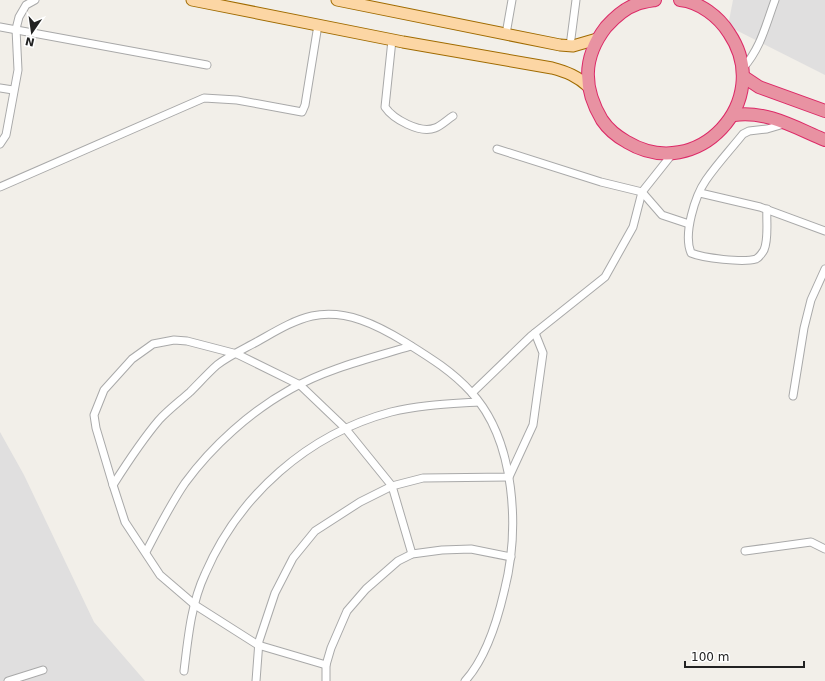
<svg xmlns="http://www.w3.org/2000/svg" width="825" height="681" font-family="'DejaVu Sans',sans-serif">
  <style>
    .residential { fill: #e0dfdf }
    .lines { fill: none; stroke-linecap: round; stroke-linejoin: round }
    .street-casing { stroke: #a9a9a9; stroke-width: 9 }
    .primary-casing { stroke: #a06b00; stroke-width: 13 }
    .highway-casing { stroke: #dc2a67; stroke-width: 14 }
    .street { stroke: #fff; stroke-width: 7 }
    .primary { stroke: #fcd6a4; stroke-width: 11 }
    .highway { stroke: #e892a2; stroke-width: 12 }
  </style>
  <rect width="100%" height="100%" fill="#f2efe9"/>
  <!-- residential -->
  <g class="residential">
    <path d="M733 0H825V75L728 26Z"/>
    <path d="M0 432 24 475 94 622 145 681H0Z"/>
  </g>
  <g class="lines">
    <defs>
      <g id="street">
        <path d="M0 27 207 65"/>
        <path d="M506 34 512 0"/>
        <path d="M392 40 385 107C393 119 420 134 435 128 441 126 448 119 453 116"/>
        <path d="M570 46 576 0"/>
        <path d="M743 68C761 48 766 24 775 0"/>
        <path d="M0 88 13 90"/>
        <path d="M0 144 6 135 18 70 16 29 19 17 26 5 35 0"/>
        <path d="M497 149 601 182 642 192 662 215 689 224"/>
        <path d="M0 187 204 98 237 100 302 112 305 105 318 25"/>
        <path d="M700 193 760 207 825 231"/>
        <path d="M767 209C766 221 769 238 764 250 762 253 760 257 756 259 743 263 703 258 691 253 683 234 695 196 706 180 717 164 731 149 743 134L749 131 767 129 784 124"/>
        <path d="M472 393 531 336 605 277 633 227 642 192 673 153"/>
        <path d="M793 396 804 328 811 300 825 269"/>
        <path d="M113 485C127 463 142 440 159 420 168 410 180 401 190 392 199 383 208 373 217 365 230 355 246 348 260 340 276 331 294 320 312 316 346 309 377 325 405 342 429 357 452 371 471 392 516 441 520 530 504 592 497 622 486 658 465 681"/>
        <path d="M745 551 811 542 825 549"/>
        <path d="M146 552C158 529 170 505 185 483 212 446 251 411 291 389 328 368 372 358 411 346"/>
        <path d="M326 665 258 645 195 605 160 575 125 522 113 485 96 428 94 415 104 390 132 359 153 344 174 340 187 341 237 354 300 385 345 428 392 486 412 554"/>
        <path d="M184 671C188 638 191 604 205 574 239 495 308 434 391 412 419 405 449 404 478 402"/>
        <path d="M8 681 43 670"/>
        <path d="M256 681 259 641 275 593 293 558 315 531 360 502 392 486 423 478 509 477 533 425 543 353 535 333"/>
        <path d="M326 681V665L331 648 347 611 366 589 398 561 412 554 442 550 471 549 511 557"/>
      </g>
      <g id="primary">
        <path d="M192 0 403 42 552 68C567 72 577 76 589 87"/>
        <path d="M337 0 560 45 573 46 597 39"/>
      </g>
      <g id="highway">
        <path d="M655 0C649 1 642 2 637 4 625 8 614 18 606 27 582 58 583 88 602 120 608 129 618 137 627 142 697 184 775 101 729 33 719 17 700 2 680 0"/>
        <path d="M744 77 759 87 825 111"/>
        <path d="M734 115C766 110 796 128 825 140"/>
      </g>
    </defs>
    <!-- street casing -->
    <use href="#street" class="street-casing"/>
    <!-- primary casing -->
    <use href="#primary" class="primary-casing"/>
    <!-- highway casing -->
    <use href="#highway" class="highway-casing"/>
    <!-- street -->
    <use href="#street" class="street"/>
    <!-- primary -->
    <use href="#primary" class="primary"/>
    <!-- highway -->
    <use href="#highway" class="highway"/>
  </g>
  <!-- north arrow -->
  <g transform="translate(32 32) rotate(193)" stroke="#ffffff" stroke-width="3" paint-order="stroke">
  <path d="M0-3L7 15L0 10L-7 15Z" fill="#222222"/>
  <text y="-6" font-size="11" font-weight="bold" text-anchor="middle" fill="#222222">N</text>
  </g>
  <!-- scale -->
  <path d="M685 661v6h119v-6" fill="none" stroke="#222222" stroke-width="2"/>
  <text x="691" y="661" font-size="12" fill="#222222" stroke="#ffffff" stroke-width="3" paint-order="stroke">100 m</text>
</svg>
